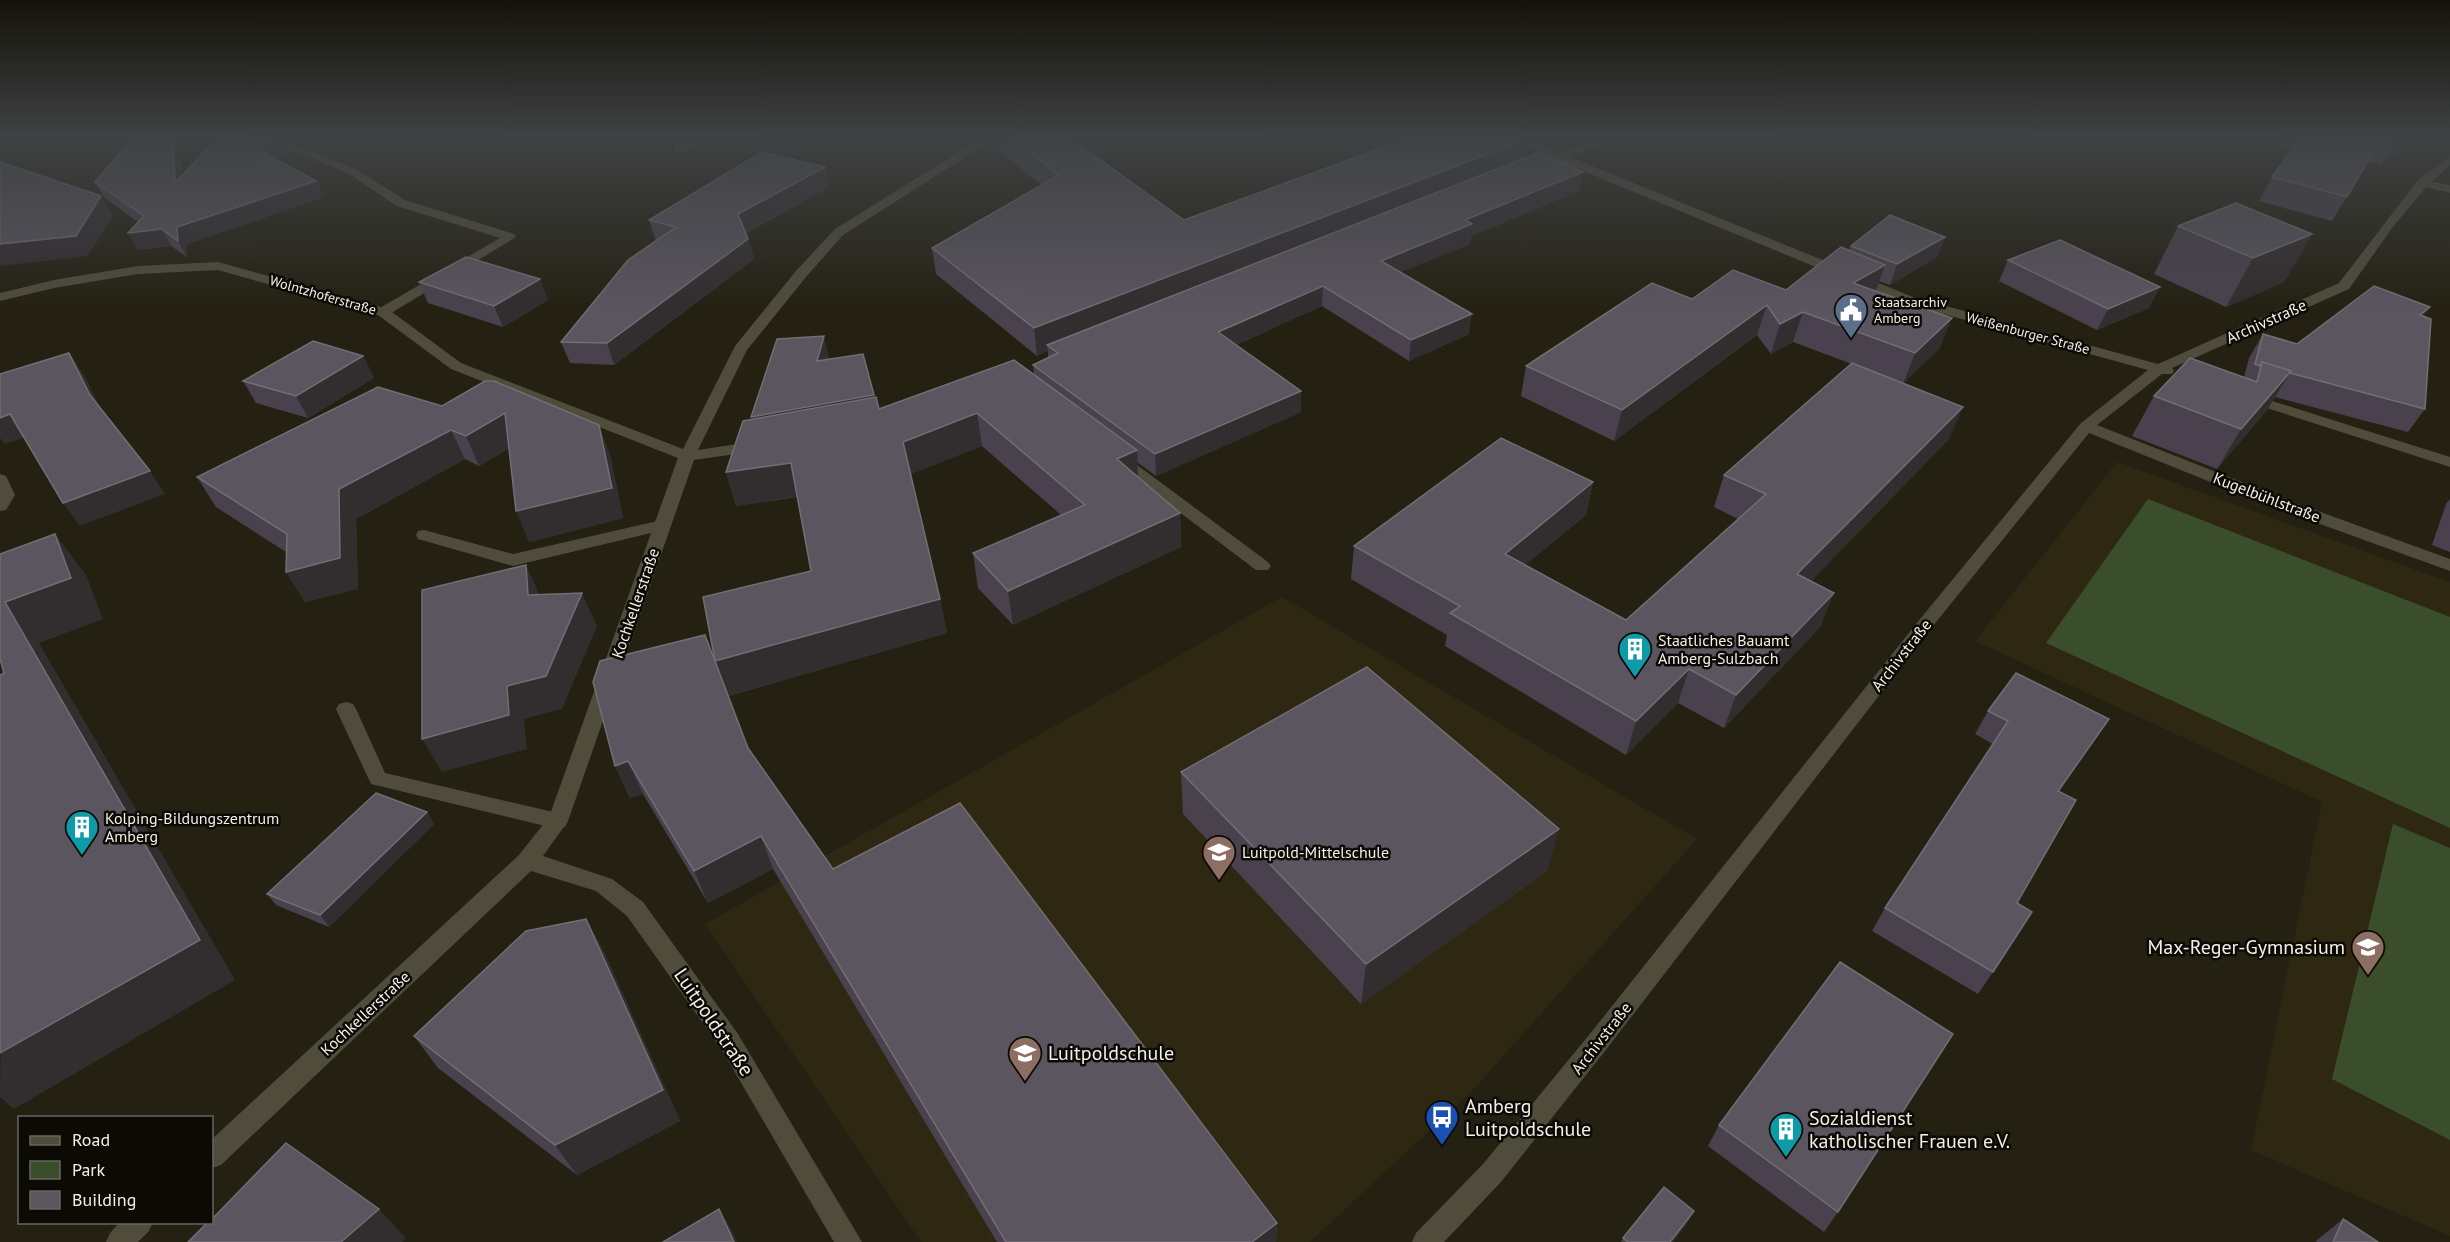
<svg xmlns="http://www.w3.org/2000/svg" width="2450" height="1242" font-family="'PT Sans',sans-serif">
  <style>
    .built { fill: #2e2813 }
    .green { fill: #3b4e2b }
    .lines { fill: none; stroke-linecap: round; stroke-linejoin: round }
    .lane { fill: #504c3c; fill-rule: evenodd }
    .street { fill: #504c3c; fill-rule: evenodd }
    .wall { fill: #49424e }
    .shaded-wall { fill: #322d2f }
    .building { fill: #5b555f; stroke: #736d74; stroke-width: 1.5 }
    .labels { text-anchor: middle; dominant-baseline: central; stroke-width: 5; stroke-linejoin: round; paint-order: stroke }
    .far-street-label { font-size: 14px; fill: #f3f0e7; stroke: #0b0a05 }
    .far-poi-label { font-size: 14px; fill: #f3f0e7; stroke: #0b0a05; text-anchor: start }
    .street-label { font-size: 16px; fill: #f3f0e7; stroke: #0b0a05 }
    .poi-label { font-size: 16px; fill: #f3f0e7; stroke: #0b0a05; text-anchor: start }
    .near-poi-label { font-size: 20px; fill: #f3f0e7; stroke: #0b0a05; text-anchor: start }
    .near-street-label { font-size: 20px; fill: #f3f0e7; stroke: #0b0a05 }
  </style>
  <rect width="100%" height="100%" fill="#242012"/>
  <!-- built -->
  <g class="built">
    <path d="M2117 462 2450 582V1236L2251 1150 2322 802 1975 641Z"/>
    <path d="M1282 597 1697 839 1473 1090 1310 1242H921L705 924Z"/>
  </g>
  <!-- green -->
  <g class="green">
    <path d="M2148 499 2450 617V828L2046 643Z"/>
    <path d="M2393 824 2450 848V1140L2332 1079Z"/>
  </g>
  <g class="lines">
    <!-- lane -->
    <g class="lane">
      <path d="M289 143 356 169 405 200 514 234 516 237 388 315H378L376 312 378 309 500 238 397 206 348 173 285 148 283 146Z"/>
      <path d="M1119 454 1125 456 1268 562 1271 566 1268 570H1256L1113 462 1111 459Z"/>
      <path d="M662 520 668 521 670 525 668 529 513 566 418 539 416 535 418 531 424 530 513 554Z"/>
      <path d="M346 702 353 704 356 709 385 773 558 813 565 815 568 821 565 827 558 829 371 784 336 709 339 704Z"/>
    </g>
    <!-- street -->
    <g class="street">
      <path d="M689 138H703L682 152H674V148Z"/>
      <path d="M981 138H995L843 235 806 277 747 350 698 450 757 441 765 446 757 451 694 460 568 821 543 856 612 879 643 902 738 1034 862 1242H834L722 1050 627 916 596 891 531 871 221 1165 212 1168V1139L519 855 549 817 678 458 451 369 378 315 218 270 138 274 54 288 0 301V293L54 280 138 266 218 262 388 309 461 363 683 449 735 346 796 271 835 229Z"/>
      <path d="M1508 138H1523L1560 153 1603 138H1618L1570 157 1913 297 2158 364 2339 283 2418 180 2450 156V165L2432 182 2450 185V193L2426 187 2392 228 2349 289 2172 368 2174 371 2172 374H2162L2097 425 2282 498 2450 559V571L2270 506 2089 433 1928 632 1605 1051 1501 1182 1444 1242H1412L1416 1233 1483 1164 1589 1035 1916 624 2081 423 2148 370 1903 303 1559 161 1536 168H1528V164L1549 156Z"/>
      <path d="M2247 393 2450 457V467L2242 400 2240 397 2242 394Z"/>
      <path d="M0 474 6 476 15 495 6 510 0 511Z"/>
      <path d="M120 1222H153L149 1231 138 1242H106L110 1233Z"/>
    </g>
  </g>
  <!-- wall -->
  <g class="wall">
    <path d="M217 138H294L291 141 282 144 284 150 276 159 316 181 324 197 187 244V257L171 246 138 250 128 233 138 222 105 198 95 182 183 175Z"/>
    <path d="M998 138H1070L1184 220 1524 158 1579 191 1471 236 1470 244 1400 272 1469 334 1409 361 1322 306 1236 345 1301 391V412L1156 476 1137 462 1138 477 1180 513 1181 547 1013 625 978 588 973 553 1061 515 982 446 910 474 940 599 947 633 728 696 748 748 833 869 1277 1223 1276 1242H997L773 869 708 903 643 794 630 798 615 766 719 673 811 571 797 497 736 506 726 472 752 419 751 417 829 358 828 360 875 397 879 409 1034 375 1033 365 1048 358V351L1037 356 936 274 932 248 1042 185 1000 152Z"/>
    <path d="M2256 138H2413L2380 165 2368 161 2332 221 2259 201 2272 177 2293 149Z"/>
    <path d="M825 167 829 187 746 233 754 259 614 365 570 363 561 342 656 241 649 220Z"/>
    <path d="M2178 226 2312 234 2284 282 2226 307 2154 274Z"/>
    <path d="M1945 237 1937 257 1890 285 1879 281 1876 291 1940 348 1903 383 1949 439 1811 581 1821 626 1724 728 1678 703 1626 755 1445 646 1447 635 1351 579 1354 546 1593 482 1586 515 1525 565 1626 620 1738 519 1714 507 1724 475 1852 364 1793 342 1771 354 1757 335 1614 441 1521 396 1526 366 1692 299 1786 290 1849 250 1851 246Z"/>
    <path d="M2008 260 2149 308 2097 330 1999 281Z"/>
    <path d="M419 282 548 300 503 327 428 303Z"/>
    <path d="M2424 316 2425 409 2408 432 2275 397 2267 410 2217 469 2132 436 2154 396 2244 377 2249 358 2263 334 2297 344Z"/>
    <path d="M363 356 374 378 308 418 256 403 243 381Z"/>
    <path d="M378 387 610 455 623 518 529 542 509 448 479 466 465 459 356 519 358 589 305 602 286 572V552L216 507 197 477Z"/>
    <path d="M2450 499V552L2432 545 2446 504Z"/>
    <path d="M1988 711 2093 742 2059 792 2017 903 1993 972 1978 994 1872 931 1885 908 1993 744 1975 734Z"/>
    <path d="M1181 772 1548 870 1361 1004 1183 814Z"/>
    <path d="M427 812 434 824 329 927 276 905 267 894Z"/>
    <path d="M586 919 604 952 680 1121 577 1175 438 1068 414 1036Z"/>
    <path d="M1719 1125 1838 1212 1824 1232 1708 1146Z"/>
    <path d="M2343 1219 2378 1242H2316L2317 1240Z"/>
    <path d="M1688 1222 1673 1242H1621L1623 1238Z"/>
  </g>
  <!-- shaded-wall -->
  <g class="shaded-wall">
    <path d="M173 138H181L184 198 175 183Z"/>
    <path d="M273 138H294L291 141 282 144 284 150 269 167 261 151Z"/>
    <path d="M2398 138H2413L2380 165 2394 142Z"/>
    <path d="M1527 139 1523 163 1047 345 1048 351 1037 356 1034 328Z"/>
    <path d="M825 167 829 187 743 234 738 214Z"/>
    <path d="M1583 172 1579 191 1471 236 1470 244 1379 281 1381 261 1465 220Z"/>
    <path d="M316 181 324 197 187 244V257L178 241 177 227Z"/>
    <path d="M101 196 113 216 88 256 0 266V244Z"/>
    <path d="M162 229 171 246 138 250 128 233Z"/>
    <path d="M2312 234 2284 282 2226 307 2253 258Z"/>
    <path d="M1945 237 1937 257 1890 285 1897 264Z"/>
    <path d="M748 239 754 259 614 365 607 343Z"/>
    <path d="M1885 265 1875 294 1853 283Z"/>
    <path d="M540 279 548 300 503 327 494 306Z"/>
    <path d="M1323 286 1322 306 1218 353V332Z"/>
    <path d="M2160 287 2149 308 2097 330 2108 309Z"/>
    <path d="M1767 305 1757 335 1614 441 1622 410Z"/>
    <path d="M2430 307 2415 329 2420 315Z"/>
    <path d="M1803 312 1793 342 1771 354 1780 324Z"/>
    <path d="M1472 314 1469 334 1409 361 1411 340Z"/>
    <path d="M1952 318 1940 348 1903 384 1915 353Z"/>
    <path d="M824 336 829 358 822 383 817 361Z"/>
    <path d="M69 353 84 375 105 417 90 395Z"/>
    <path d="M363 356 374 378 308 418 296 396Z"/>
    <path d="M2291 371 2267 410 2217 469 2241 429Z"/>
    <path d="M1301 391V412L1156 476 1155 454Z"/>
    <path d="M874 395 879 417 757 439 751 417Z"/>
    <path d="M1963 407 1949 439 1785 608 1797 574Z"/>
    <path d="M505 413 517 443 479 466 466 436Z"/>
    <path d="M977 413 982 446 909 475 903 442Z"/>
    <path d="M10 414 26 437 5 444 0 438V418Z"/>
    <path d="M599 425 610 455 623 518 529 542 516 511Z"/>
    <path d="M451 430 465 459 356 519 358 589 305 602 286 572 339 489Z"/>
    <path d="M1137 450 1138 484 1117 459Z"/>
    <path d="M791 463 800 496 736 506 726 472Z"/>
    <path d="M150 471 165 494 80 526 63 503Z"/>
    <path d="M1593 482 1586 515 1499 587 1505 554Z"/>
    <path d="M1180 513 1181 547 1013 625 1008 591Z"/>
    <path d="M55 534 86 575 103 619 39 643 235 980 14 1109 0 1097 5 602Z"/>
    <path d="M526 565 541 598 528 595Z"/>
    <path d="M582 593 597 626 562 709 524 719 527 749 442 772 422 739 507 686Z"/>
    <path d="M1834 593 1821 626 1724 728 1736 695Z"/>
    <path d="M940 599 947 633 727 696 715 661Z"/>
    <path d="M1689 669 1678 703 1626 755 1636 721Z"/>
    <path d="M2109 719 2093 742 2043 815 2058 791Z"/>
    <path d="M628 761 643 794 630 798 615 766Z"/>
    <path d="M427 812 434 824 329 927 320 915Z"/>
    <path d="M1559 829 1548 870 1361 1004 1366 964Z"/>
    <path d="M761 836 773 869 708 903 694 871Z"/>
    <path d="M586 919 604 952 680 1121 577 1175 555 1145Z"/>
    <path d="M379 1209 406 1238 402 1242H341Z"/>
    <path d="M719 1209 731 1229 737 1242H734Z"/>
    <path d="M1694 1211 1688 1222 1673 1242H1670Z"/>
    <path d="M1277 1223 1276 1242H1252Z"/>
  </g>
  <!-- building -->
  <g class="building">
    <path d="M133 138H173L175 183 217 138H273L261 151 316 181 177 227 178 241 162 229 128 233 144 216 95 182Z"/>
    <path d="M1010 138H1070L1184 220 1409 138H1525L1527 139 1034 328 932 248 1059 175Z"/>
    <path d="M2300 138H2398L2394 142 2381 138 2347 197 2272 177Z"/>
    <path d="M762 152 825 167 738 214 748 239 607 343 561 342 628 260 676 227 649 220Z"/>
    <path d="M1540 152 1583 172 1465 220 1472 224 1381 261 1472 314 1411 340 1323 286 1218 332 1301 391 1155 454 1033 365 1058 353 1047 345Z"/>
    <path d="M0 162 101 196 76 236 0 244Z"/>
    <path d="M2236 203 2312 234 2253 258 2178 226Z"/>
    <path d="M1890 215 1945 237 1897 264 1851 246Z"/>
    <path d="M2060 240 2160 287 2108 309 2008 260Z"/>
    <path d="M1841 247 1885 265 1853 283 1952 318 1915 353 1803 312 1780 324 1767 305 1622 410 1526 366 1652 283 1692 299 1733 270 1786 290Z"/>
    <path d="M466 257 540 279 494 306 419 282Z"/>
    <path d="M2374 286 2430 307 2420 315 2431 319 2425 409 2290 373 2291 371 2262 362 2260 366 2255 364 2263 334 2297 344Z"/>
    <path d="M824 336 817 361 863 354 874 395 751 417 777 339Z"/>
    <path d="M313 341 363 356 296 396 243 381Z"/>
    <path d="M69 353 90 395 150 471 63 503 10 414 0 418V374Z"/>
    <path d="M2190 358 2257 382 2262 362 2291 371 2241 429 2154 396Z"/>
    <path d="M1014 360 1137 450 1117 459 1180 513 1008 591 973 553 1085 505 977 413 903 442 940 599 715 661 703 597 811 571 791 463 726 472 743 421 876 397 879 409Z"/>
    <path d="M1852 363 1963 407 1797 574 1834 593 1736 695 1689 669 1636 721 1450 613 1460 606 1354 546 1501 438 1593 482 1505 554 1626 620 1766 494 1724 475Z"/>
    <path d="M485 381H494L599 425 612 488 516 511 505 413 466 436 451 430 339 489 340 558 286 572 287 534 197 477 378 387 442 406Z"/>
    <path d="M55 534 71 578 5 602 200 940 0 1053V675L4 673 0 659V554Z"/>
    <path d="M526 565 528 595 582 593 546 676 507 686 509 715 422 739V590Z"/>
    <path d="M705 635 748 748 833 869 960 803 1277 1223 1252 1242H1006L761 836 694 871 628 761 615 766 593 682 600 661Z"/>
    <path d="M1367 667 1559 829 1366 964 1181 772Z"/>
    <path d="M2016 673 2109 719 2058 791 2076 800 2017 903 2032 912 1993 972 1885 908 2008 721 1988 711Z"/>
    <path d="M376 793 427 812 320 915 267 894Z"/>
    <path d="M586 919 663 1090 555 1145 414 1036 526 931Z"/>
    <path d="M1840 962 1953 1034 1838 1212 1719 1125Z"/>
    <path d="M286 1143 379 1209 341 1242H188L208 1222H212V1219Z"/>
    <path d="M1664 1187 1694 1211 1670 1242H1628L1623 1238Z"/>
    <path d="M719 1209 734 1242H663Z"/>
    <path d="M2343 1219 2378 1242H2333Z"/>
  </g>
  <!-- sky -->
  <linearGradient id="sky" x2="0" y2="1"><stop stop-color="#14120a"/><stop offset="0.44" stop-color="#3f4244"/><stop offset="1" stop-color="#3f4244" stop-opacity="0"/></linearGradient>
  <rect width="2450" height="312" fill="url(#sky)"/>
  <!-- icons -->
  <defs>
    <symbol id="civic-pin" viewBox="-11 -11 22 30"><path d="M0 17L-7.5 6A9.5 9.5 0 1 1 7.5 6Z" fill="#5c6f8a" stroke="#0b0a05"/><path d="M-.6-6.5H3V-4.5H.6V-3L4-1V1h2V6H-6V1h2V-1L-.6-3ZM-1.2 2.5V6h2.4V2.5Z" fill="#fff"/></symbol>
    <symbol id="building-pin" viewBox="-11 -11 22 30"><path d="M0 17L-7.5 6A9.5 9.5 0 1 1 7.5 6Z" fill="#0f9aa8" stroke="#0b0a05"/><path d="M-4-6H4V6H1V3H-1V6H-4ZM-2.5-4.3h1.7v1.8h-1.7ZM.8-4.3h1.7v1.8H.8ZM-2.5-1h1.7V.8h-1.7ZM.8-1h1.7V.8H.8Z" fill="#fff"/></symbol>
    <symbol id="school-pin" viewBox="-11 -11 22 30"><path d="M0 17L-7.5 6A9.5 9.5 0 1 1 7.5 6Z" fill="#8d6e63" stroke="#0b0a05"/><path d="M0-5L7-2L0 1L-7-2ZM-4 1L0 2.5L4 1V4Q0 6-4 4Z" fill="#fff"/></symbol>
    <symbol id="bus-pin" viewBox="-11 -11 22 30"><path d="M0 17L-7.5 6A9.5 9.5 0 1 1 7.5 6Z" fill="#1a4fb4" stroke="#0b0a05"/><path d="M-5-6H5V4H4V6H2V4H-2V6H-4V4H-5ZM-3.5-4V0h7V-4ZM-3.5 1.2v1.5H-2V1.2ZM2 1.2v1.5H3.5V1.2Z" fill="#fff"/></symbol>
  </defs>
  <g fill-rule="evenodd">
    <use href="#civic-pin" x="1832" y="291" width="38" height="52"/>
    <use href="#building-pin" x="1616" y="630" width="38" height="52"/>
    <use href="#building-pin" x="63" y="808" width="38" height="52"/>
    <use href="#school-pin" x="1200" y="833" width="38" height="52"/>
    <use href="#school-pin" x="2349" y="928" width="38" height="52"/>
    <use href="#school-pin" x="1006" y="1034" width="38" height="52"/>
    <use href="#bus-pin" x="1423" y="1098" width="38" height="52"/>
    <use href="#building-pin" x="1767" y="1110" width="38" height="52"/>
  </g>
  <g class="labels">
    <!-- far-street labels -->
    <g class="far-street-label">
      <text transform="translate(323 295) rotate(16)">Wolntzhoferstraße</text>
      <text transform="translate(2028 333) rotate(15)">Weißenburger Straße</text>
    </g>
    <!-- far-poi labels -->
    <g class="far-poi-label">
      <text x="1874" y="302">Staatsarchiv<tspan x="1874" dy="16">Amberg</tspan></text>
    </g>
    <!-- street labels -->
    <g class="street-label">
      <text transform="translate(2266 321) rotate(-24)">Archivstraße</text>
      <text transform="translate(2267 497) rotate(21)">Kugelbühlstraße</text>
      <text transform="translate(635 603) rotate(-71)">Kochkellerstraße</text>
      <text transform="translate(1901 655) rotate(-52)">Archivstraße</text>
      <text transform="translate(365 1013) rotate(-43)">Kochkellerstraße</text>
      <text transform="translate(1601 1038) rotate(-52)">Archivstraße</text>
    </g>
    <!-- poi labels -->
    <g class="poi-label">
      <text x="1658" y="640">Staatliches Bauamt<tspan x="1658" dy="18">Amberg-Sulzbach</tspan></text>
      <text x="105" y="818">Kolping-Bildungszentrum<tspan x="105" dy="18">Amberg</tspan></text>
      <text x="1242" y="852">Luitpold-Mittelschule</text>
    </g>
    <!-- near-poi labels -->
    <g class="near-poi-label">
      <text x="2345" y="947" text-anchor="end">Max-Reger-Gymnasium</text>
      <text x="1048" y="1053">Luitpoldschule</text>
      <text x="1465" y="1106">Amberg<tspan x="1465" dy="23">Luitpoldschule</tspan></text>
      <text x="1809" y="1118">Sozialdienst<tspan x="1809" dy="23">katholischer Frauen e.V.</tspan></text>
    </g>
    <!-- near-street labels -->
    <g class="near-street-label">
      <text transform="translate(714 1022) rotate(56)">Luitpoldstraße</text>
    </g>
  </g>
  <!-- legend -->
  <rect x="18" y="1116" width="195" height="108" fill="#0b0a05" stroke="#68665f" stroke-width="1.5"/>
  <rect x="30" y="1136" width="30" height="9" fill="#504c3c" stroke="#68665f" stroke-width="1.5"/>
  <text x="72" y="1146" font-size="18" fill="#f3f0e7">Road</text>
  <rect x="30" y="1161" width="30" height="18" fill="#3b4e2b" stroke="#68665f" stroke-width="1.5"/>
  <text x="72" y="1176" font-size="18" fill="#f3f0e7">Park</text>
  <rect x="30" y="1191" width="30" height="18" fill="#5b555f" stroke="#68665f" stroke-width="1.5"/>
  <text x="72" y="1206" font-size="18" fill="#f3f0e7">Building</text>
</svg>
